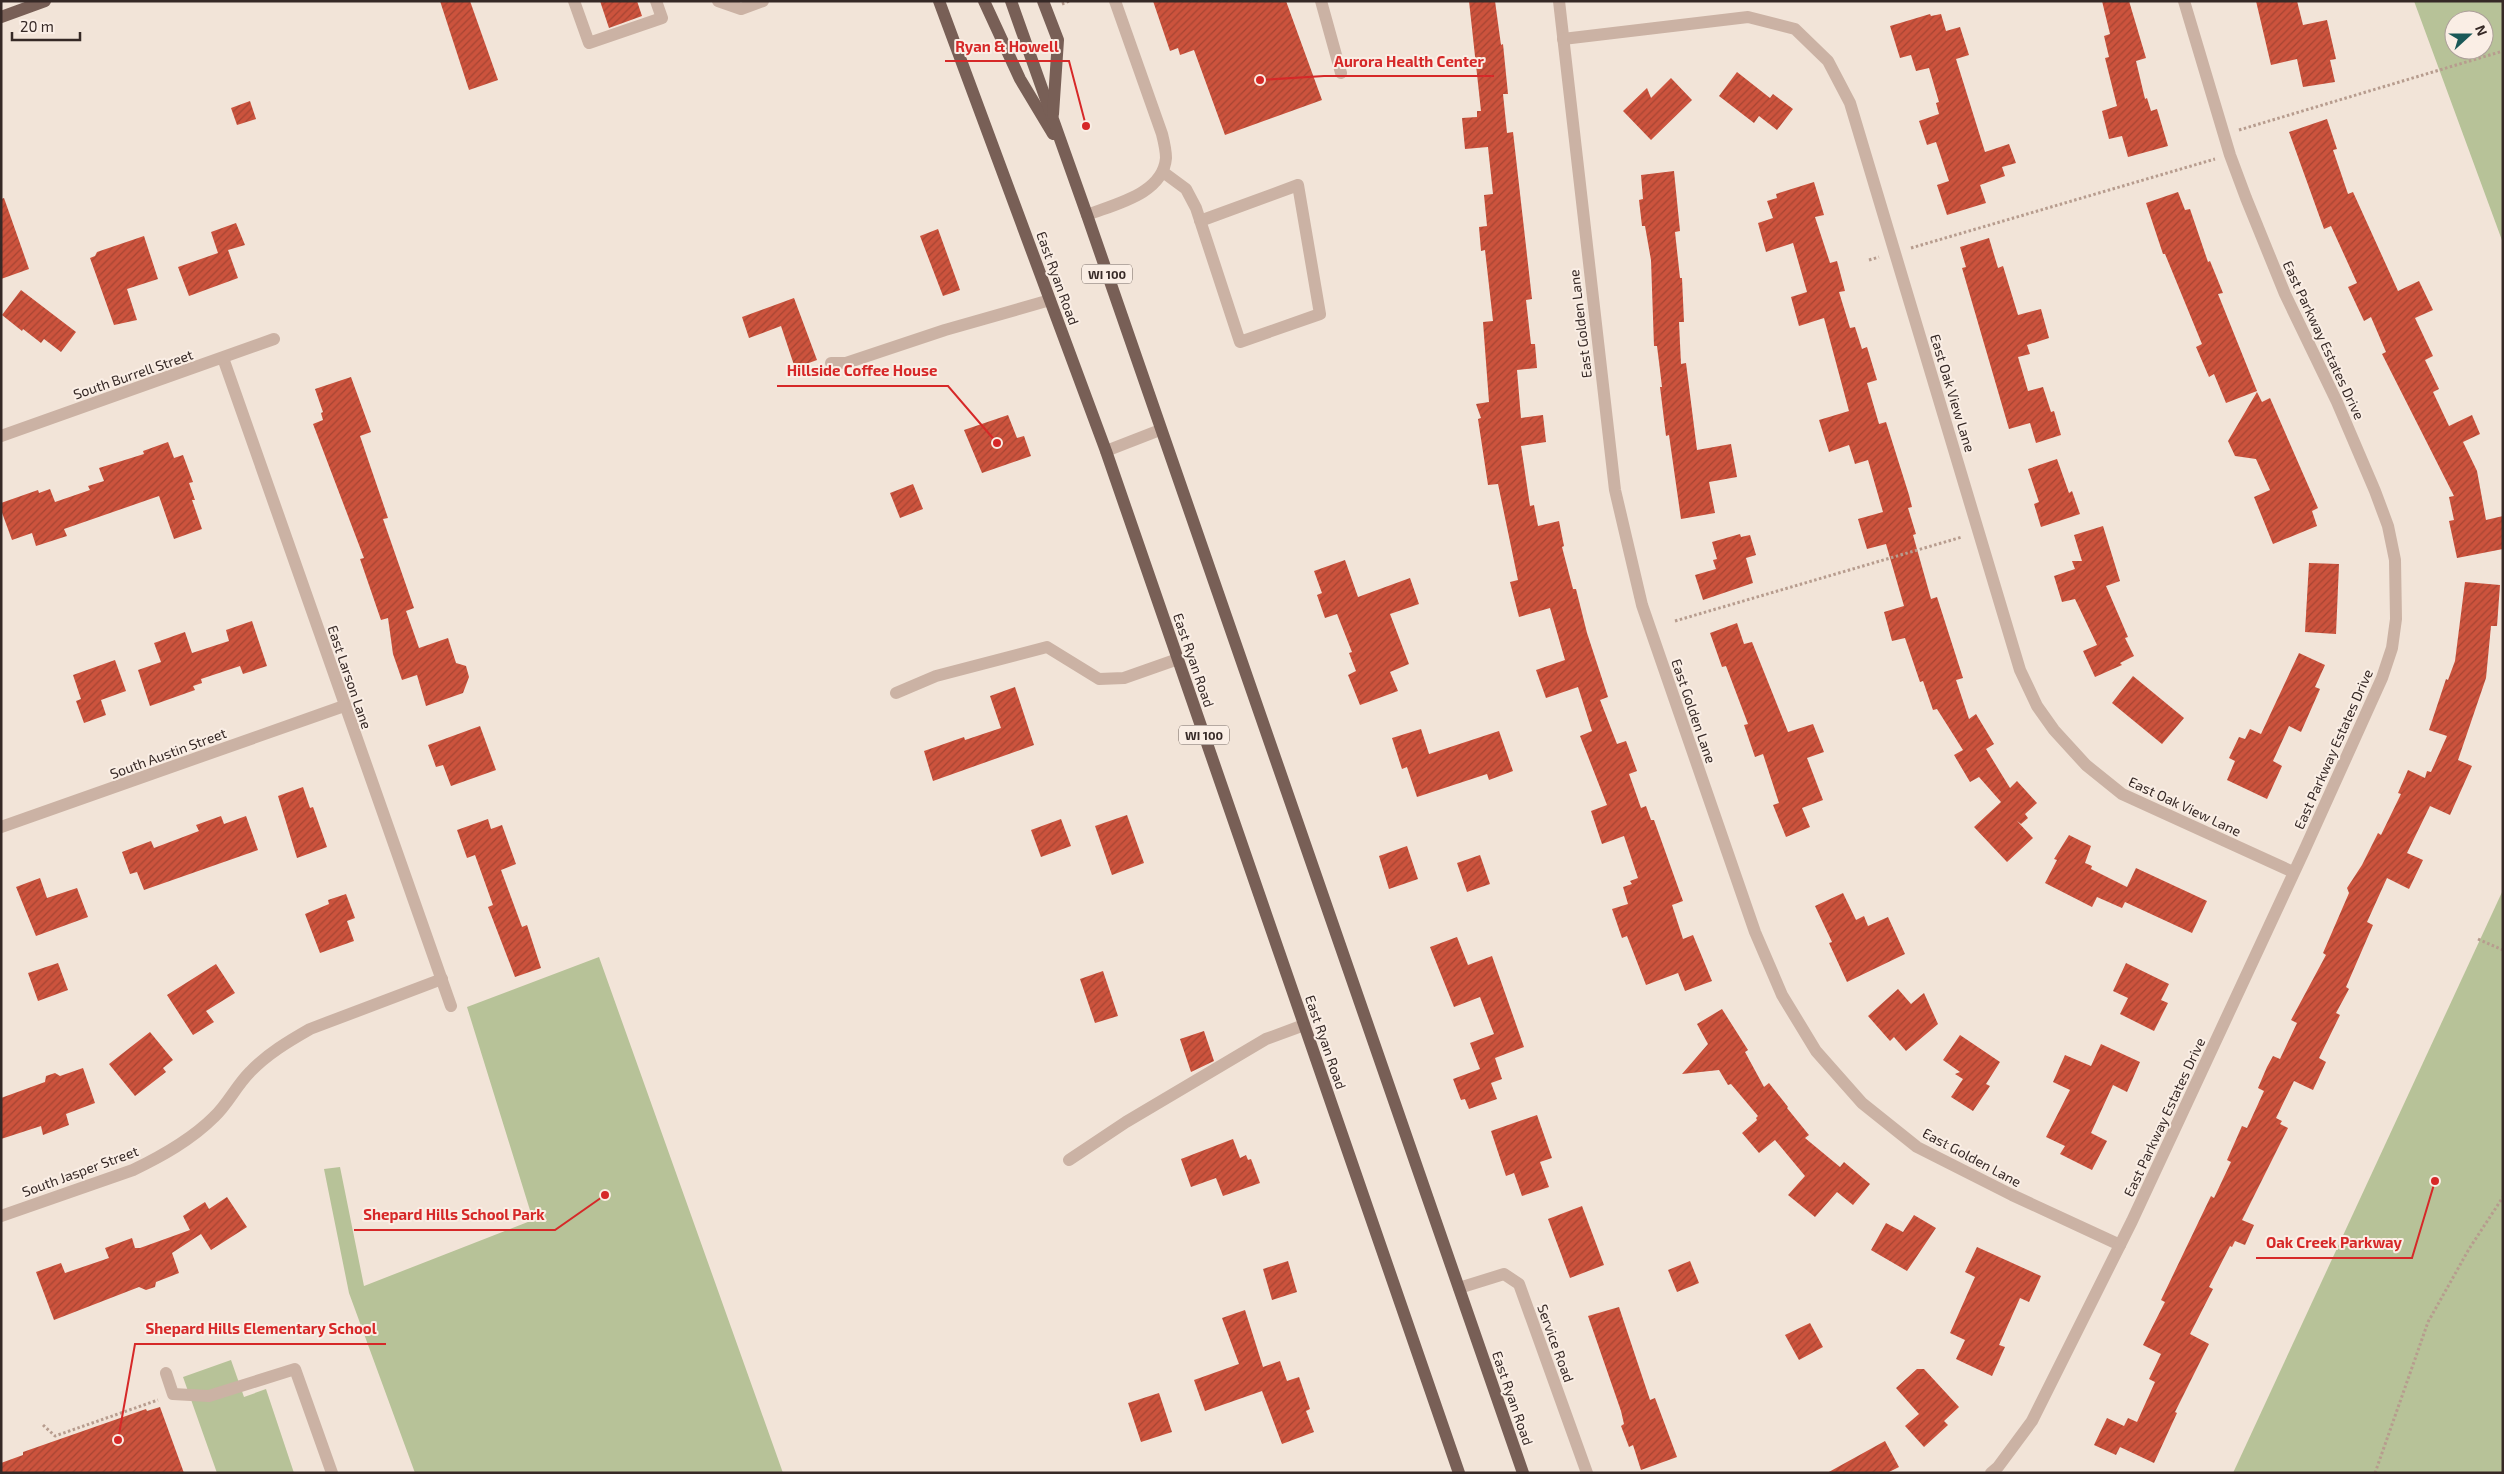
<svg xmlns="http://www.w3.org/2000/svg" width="2504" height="1474" font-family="'Exo 2',sans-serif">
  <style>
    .green { fill: #b7c298; fill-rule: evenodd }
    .building { fill: url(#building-hatch) }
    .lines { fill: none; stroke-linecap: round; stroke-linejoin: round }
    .path { stroke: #b79c8e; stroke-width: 3; stroke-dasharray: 2.5 2.5; stroke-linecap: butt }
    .minor { stroke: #cbb2a4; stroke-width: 12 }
    .major { stroke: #785f56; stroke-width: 12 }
    .labels { text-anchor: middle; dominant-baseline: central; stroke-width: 4; stroke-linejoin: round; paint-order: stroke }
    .shield { fill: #faeee5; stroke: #71645f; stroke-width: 1 }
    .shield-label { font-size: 12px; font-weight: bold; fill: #362926 }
    .street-label { font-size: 14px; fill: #362926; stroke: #faeee5 }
    .leader { fill: none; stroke: #d62828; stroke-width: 2 }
    .callout-dot { fill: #d62828; stroke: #faeee5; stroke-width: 2 }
    .callout-label { font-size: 15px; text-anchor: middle; font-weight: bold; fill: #d62828; stroke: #faeee5; stroke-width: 4; stroke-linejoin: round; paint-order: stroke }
  </style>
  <defs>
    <pattern id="building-hatch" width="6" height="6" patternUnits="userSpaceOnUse" patternTransform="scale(1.25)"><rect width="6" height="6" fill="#cc533d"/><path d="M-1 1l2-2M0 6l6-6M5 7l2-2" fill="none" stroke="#a64533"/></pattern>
  </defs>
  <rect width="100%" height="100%" fill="#f2e4d8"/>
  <!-- green -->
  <g class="green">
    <path d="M2414 1H2503V243ZM2454 20H2484V50H2454Z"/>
    <path d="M2503 890V1473H2233Z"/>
    <path d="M599 957 783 1473H415L349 1293 324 1169 340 1167 364 1286 533 1220 467 1007Z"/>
    <path d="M231 1360 244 1397 266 1389 294 1473H217L183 1377Z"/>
  </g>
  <!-- building -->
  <g class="building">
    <path d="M440 1H470L498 80 469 90Z"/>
    <path d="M600 1H637L642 16 609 28Z"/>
    <path d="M1153 1H1286L1322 100 1225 135 1194 50 1180 55 1178 48 1170 51Z"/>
    <path d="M1469 1H1495L1501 45 1503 44 1508 94H1503L1507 133 1513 132 1532 299 1526 300 1531 344H1535L1537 368 1517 370 1521 418 1543 415 1546 442 1521 446 1530 506 1534 505 1538 526 1559 521 1564 546 1562 547 1573 589H1576L1587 633 1608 697 1600 700 1617 744 1626 741 1637 771 1629 774 1641 808 1646 806 1651 820H1654L1679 890 1683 901 1672 905 1683 939 1693 935 1712 981 1685 991 1678 973 1646 985 1627 936 1622 938 1612 909 1628 904 1623 887 1632 884 1630 881 1638 878 1624 836 1602 844 1591 811 1607 805 1580 736 1592 731 1578 687 1546 698 1536 670 1565 660 1550 608 1519 617 1510 582 1518 580 1498 484 1488 485 1478 419 1481 418 1476 404 1489 402 1483 322 1493 321 1485 250 1481 251 1479 227 1487 226 1484 195 1493 194 1488 147 1465 149 1462 118 1477 117V111H1481Z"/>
    <path d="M2102 1H2129L2146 58 2136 61 2145 99 2147 98 2151 111 2157 109 2168 146 2128 157 2122 136 2109 139 2102 111 2117 106 2105 58 2109 57 2104 36 2110 34Z"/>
    <path d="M2256 1H2297L2303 25 2327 20 2336 59 2330 60 2335 82 2303 87 2297 59 2271 65Z"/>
    <path d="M1930 14 1931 16 1941 14 1946 31 1960 27 1969 55 1956 59 1985 152 2009 144 2016 163 2002 167 2005 176 1980 185 1986 203 1947 215 1937 185 1949 181 1936 142 1927 145 1919 121 1939 114 1936 103 1939 102 1929 68 1916 71 1911 55 1900 58 1890 26Z"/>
    <path d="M1737 72 1770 98 1773 94 1793 109 1777 130 1759 116 1754 123 1719 96Z"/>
    <path d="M1671 78 1692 100 1651 140 1623 111 1647 88 1651 98Z"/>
    <path d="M250 101 256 119 237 125 231 108Z"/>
    <path d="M2327 119 2337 149 2333 150 2348 194 2353 192 2398 291 2419 281 2433 310 2415 318 2433 356 2425 360 2439 389 2433 392 2449 426 2472 415 2480 434 2463 442 2477 471 2486 520 2503 516V549L2457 558 2449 521 2454 520 2449 497 2454 496 2382 354 2386 352 2371 317 2364 321 2348 287 2357 283 2331 226 2324 229 2289 132Z"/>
    <path d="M1674 171 1680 231 1675 232 1680 278H1682L1684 322H1679L1681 364 1686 363 1697 450 1731 444 1737 477 1709 482 1715 513 1681 519 1669 435 1666 436 1660 387H1662L1660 370 1657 346H1654L1651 260 1645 226H1642L1639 200 1643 199 1641 175Z"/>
    <path d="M1814 182 1824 215 1815 217 1830 263 1837 261 1845 291 1839 292 1850 328 1855 327 1862 349 1867 347 1877 380 1867 383 1879 424 1886 422 1909 495 1912 507 1908 508 1916 534 1913 535 1931 599 1937 597 1963 678 1956 680 1969 719 1976 714 1994 744 1986 749 2010 788 2017 781 2037 803 2025 814 2028 818 2021 824 2017 821 2033 838 2007 862 1974 827 2001 802 1979 777 1970 782 1954 755 1963 750 1937 709 1933 710 1923 681 1920 682 1905 638 1892 641 1884 612 1904 606 1886 544 1867 549 1858 519 1883 512 1868 460 1855 464 1849 445 1829 452 1819 420 1849 411 1824 318 1799 326 1791 297 1807 292 1793 243 1766 252 1758 223 1773 218 1767 201 1777 198 1776 194Z"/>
    <path d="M2178 192 2185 210 2190 209 2208 262 2210 261 2223 293 2218 294 2257 391 2226 403 2214 374 2209 377 2196 347 2202 344 2165 254H2163L2146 203Z"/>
    <path d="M4 198 29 269 1 279V199Z"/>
    <path d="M236 223 245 245 228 250 238 278 189 296 178 267 218 253 211 232Z"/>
    <path d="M938 229 960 290 943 296 920 236Z"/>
    <path d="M144 236 158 279 127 289 137 320 114 325 90 258 95 256 97 252Z"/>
    <path d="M1989 238 1998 268 2003 266 2018 315 2041 309 2049 338 2027 345 2030 354 2018 357 2028 391 2043 387 2051 412 2054 411 2061 435 2036 443 2030 423 2009 429 1962 268 1966 267 1960 247Z"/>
    <path d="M21 290 76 332 61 352 44 339 41 343 23 329 22 331 2 315Z"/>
    <path d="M794 298 817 360 795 368 781 326 749 338 742 317Z"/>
    <path d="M351 377 371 432 360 436 388 518 383 519 414 608 406 611 419 648 448 638 456 663 466 666 469 677 463 693 426 706 417 675 402 680 393 654 388 618 381 620 360 559 364 558 313 424 323 420 321 413 323 412 315 389Z"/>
    <path d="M2257 392 2262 402 2270 398 2318 508 2312 511 2317 526 2273 544 2254 497 2270 490 2256 459 2235 456 2228 441Z"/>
    <path d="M1008 415 1017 438 1024 436 1031 456 982 473 964 430Z"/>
    <path d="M168 442 174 458 183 455 193 482 189 483 195 500H192L202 529 174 539 159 496 64 529 67 536 36 546 32 533 12 540 1 510V503L38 490 39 493 50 489 55 502 90 490 88 486 104 481 99 468 144 454 143 451Z"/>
    <path d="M2057 459 2069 493 2072 491 2080 514 2041 527 2034 504 2039 502 2028 469Z"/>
    <path d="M913 484 923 509 900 518 890 493Z"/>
    <path d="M2103 526 2120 581 2106 586 2128 637 2125 638 2134 656 2120 663 2122 665 2095 677 2083 651 2097 645 2075 599 2062 602 2054 576 2075 569 2072 561H2082L2074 535Z"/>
    <path d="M1740 534 1741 537 1750 535 1756 555 1746 558 1753 583 1703 600 1695 575 1716 569 1713 560 1717 559 1712 542Z"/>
    <path d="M1345 560 1358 597 1410 578 1419 604 1390 614 1409 664 1390 672 1398 691 1360 705 1348 675 1356 671 1349 653 1352 652 1337 614 1325 618 1317 595 1322 593 1314 571Z"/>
    <path d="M2309 563 2339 564 2336 634 2305 632Z"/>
    <path d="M2465 582 2500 585 2497 626H2491L2486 678 2458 760 2472 766 2450 815 2430 806 2407 853 2423 860 2409 889 2387 878 2367 922 2373 925 2346 987 2349 989 2336 1013 2340 1015 2319 1058 2326 1062 2313 1090 2294 1081 2276 1118 2282 1121 2280 1124 2288 1128 2242 1220 2254 1225 2245 1245 2235 1241 2232 1247 2230 1246 2209 1287 2213 1289 2190 1334 2209 1344 2175 1412 2177 1413 2154 1463 2120 1447 2116 1455 2094 1445 2107 1418 2124 1426 2128 1418 2137 1422 2155 1382 2149 1379 2161 1354 2143 1345 2165 1302 2161 1300 2211 1196 2214 1198 2231 1162 2227 1160 2242 1126 2247 1128 2264 1091 2258 1088 2267 1067 2273 1056 2280 1059 2297 1023 2291 1020 2326 955 2323 953 2349 893 2347 888 2362 865 2378 833 2381 835 2401 794 2398 793 2408 770 2425 778 2427 771 2431 772 2447 736 2429 730 2446 679 2448 680 2455 661Z"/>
    <path d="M252 621 267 666 243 674 240 666 201 679 202 683 193 686 195 690 150 706 138 670 161 662 154 643 185 632 192 653 229 641 226 630Z"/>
    <path d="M1737 623 1744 644 1752 642 1788 732 1813 724 1824 752 1807 758 1823 800 1802 808 1810 827 1786 837 1773 805 1779 803 1763 754 1755 757 1744 725 1748 724 1726 666 1722 667 1710 633Z"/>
    <path d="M2299 653 2325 665 2315 687 2320 689 2301 732 2289 726 2273 761 2282 766 2267 799 2227 780 2235 761 2229 758 2239 737 2245 739 2250 729 2261 734Z"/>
    <path d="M115 660 126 691 101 700 106 715 84 723 76 701 81 699 73 675Z"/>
    <path d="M2133 676 2184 718 2162 744 2112 703Z"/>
    <path d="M1015 687 1034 745 933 781 924 751 964 737 965 740 1001 728 990 696Z"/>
    <path d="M480 726 496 770 451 786 443 765 436 767 428 745Z"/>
    <path d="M1421 729 1429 754 1499 731 1513 771 1489 780 1487 774 1417 797 1407 767 1402 769 1392 738Z"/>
    <path d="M303 787 310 808 313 807 327 847 297 858 278 796Z"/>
    <path d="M1127 815 1144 863 1112 875 1095 826Z"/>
    <path d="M221 816 224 824 246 816 258 850 144 890 137 872 130 874 122 852 151 841 154 848 199 831 196 825Z"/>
    <path d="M488 819 491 829 502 825 516 864 501 870 522 927 527 925 541 968 515 977 488 907 493 905 475 855 467 858 457 830Z"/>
    <path d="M1061 819 1071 846 1041 857 1031 830Z"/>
    <path d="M2069 835 2091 846 2085 863 2092 866 2091 869 2127 887 2136 868 2207 901 2192 933 2125 902 2122 908 2097 897 2092 907 2045 883 2057 860 2054 859Z"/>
    <path d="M1407 846 1418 879 1389 889 1379 856Z"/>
    <path d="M1480 855 1490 884 1467 892 1457 863Z"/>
    <path d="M40 878 47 898 77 888 88 917 36 936 16 887Z"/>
    <path d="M1843 893 1856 920 1864 916 1868 926 1888 917 1905 954 1847 982 1829 943 1832 942 1815 906Z"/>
    <path d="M346 894 355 918 347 921 354 941 320 953 305 914 329 904 328 900Z"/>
    <path d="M1457 937 1468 965 1492 956 1524 1047 1495 1058 1502 1079 1491 1083 1497 1099 1469 1109 1465 1099 1461 1100 1453 1079 1480 1069 1470 1043 1494 1034 1480 997 1454 1007 1430 947Z"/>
    <path d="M58 963 68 990 38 1001 28 973Z"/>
    <path d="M2126 963 2169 984 2161 1000 2168 1003 2154 1031 2120 1014 2128 998 2113 991Z"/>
    <path d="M216 964 235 993 206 1011 214 1022 193 1035 167 995Z"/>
    <path d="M1103 971 1118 1016 1095 1023 1080 979Z"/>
    <path d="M1898 989 1911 1004 1924 993 1938 1024 1906 1051 1894 1037 1890 1041 1868 1016Z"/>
    <path d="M1722 1009 1748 1050 1745 1052 1764 1087 1769 1083 1788 1107 1787 1108 1809 1135 1805 1138 1840 1167 1844 1162 1870 1184 1853 1205 1837 1192 1815 1217 1788 1195 1805 1176 1775 1140 1759 1153 1742 1133 1757 1120 1756 1118 1758 1116 1731 1084 1728 1085 1719 1070 1682 1074 1708 1044 1697 1024Z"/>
    <path d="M1204 1031 1214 1061 1191 1072 1180 1039Z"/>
    <path d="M150 1032 173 1060 163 1068 166 1072 135 1096 109 1064Z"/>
    <path d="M1960 1035 2000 1062 1986 1084 1990 1086 1973 1111 1951 1097 1963 1079 1955 1074 1960 1072 1943 1060Z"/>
    <path d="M2101 1044 2140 1062 2127 1092 2113 1085 2091 1133 2107 1141 2092 1170 2060 1154 2065 1146 2046 1137 2070 1090 2053 1082 2065 1055 2091 1066Z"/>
    <path d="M83 1068 95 1103 66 1114 69 1125 43 1135 41 1126 1 1139V1098L45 1082 46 1076 55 1073 60 1076Z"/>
    <path d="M1537 1115 1552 1158 1540 1162 1549 1187 1522 1196 1514 1173 1506 1176 1491 1131Z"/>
    <path d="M1233 1139 1240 1158 1246 1155 1248 1160 1251 1159 1260 1183 1223 1196 1216 1178 1191 1187 1181 1159Z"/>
    <path d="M227 1197 247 1227 211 1250 201 1234 172 1253 179 1273 156 1282 155 1287 146 1290 139 1287 54 1320 36 1272 61 1263 65 1273 109 1258 105 1248 132 1238 135 1248H140L190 1230 183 1216 205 1202 209 1209Z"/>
    <path d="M1582 1206 1604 1265 1570 1278 1548 1219Z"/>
    <path d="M1914 1215 1936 1228 1907 1271 1871 1250 1886 1223 1903 1232Z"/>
    <path d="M1977 1247 2041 1276 2029 1302 2020 1298 1999 1345 2005 1347 1992 1376 1956 1359 1965 1340 1950 1333 1975 1277 1965 1272Z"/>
    <path d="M1288 1261 1297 1292 1272 1300 1263 1269Z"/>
    <path d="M1690 1261 1699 1283 1677 1292 1668 1270Z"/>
    <path d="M1619 1307 1650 1400 1655 1398 1677 1457 1641 1470 1633 1445 1629 1447 1621 1426 1624 1424 1621 1411 1588 1316Z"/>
    <path d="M1245 1310 1263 1367 1280 1361 1287 1381 1299 1377 1310 1409 1306 1411 1314 1432 1282 1444 1262 1391 1205 1411 1194 1380 1239 1364 1222 1318Z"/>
    <path d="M1810 1323 1823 1347 1799 1360 1785 1335Z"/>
    <path d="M1917 1369H1924L1959 1407 1944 1421 1948 1425 1924 1447 1905 1426 1919 1414 1896 1388Z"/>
    <path d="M1159 1393 1172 1432 1141 1442 1128 1403Z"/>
    <path d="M160 1407 184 1473H1V1463L23 1455V1452L146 1409 147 1411Z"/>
    <path d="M1885 1441 1899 1467 1887 1473H1827Z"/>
  </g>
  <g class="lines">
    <!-- path -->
    <g class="path">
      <path d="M1062 4 1069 1"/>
      <path d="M2239 130 2503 51"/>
      <path d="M1911 248 2215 159"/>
      <path d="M1869 260 1879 257"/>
      <path d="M1675 621 1962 537"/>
      <path d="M2478 939 2503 950"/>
      <path d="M43 1425 55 1436 158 1400"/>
      <path d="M2375 1473 2428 1322 2469 1249 2503 1197"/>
    </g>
    <!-- minor -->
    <g class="minor">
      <path d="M574 1 589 43 662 18 656 1"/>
      <path d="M718 1 741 9 763 1"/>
      <path d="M1321 1 1341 73"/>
      <path d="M1559 1 1615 490 1642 605 1755 932 1782 995 1816 1051 1862 1103 1917 1147 2012 1195 2120 1245"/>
      <path d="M1563 39 1748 17 1795 29 1828 61 1850 103 2020 670 2037 706 2054 730 2086 765 2122 794 2293 872"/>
      <path d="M1163 172 1186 189 1196 208 1240 342 1320 314 1298 185 1200 221"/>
      <path d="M1087 215C1115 204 1163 194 1166 158 1166 150 1164 142 1162 134L1115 1"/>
      <path d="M223 358 451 1006"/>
      <path d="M831 363H846L945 330 1050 300"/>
      <path d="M1 436 274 339"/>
      <path d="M1106 451 1160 430"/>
      <path d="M896 693 936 676 1047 647 1099 679 1124 678 1178 659"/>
      <path d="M1 827 344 706"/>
      <path d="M1069 1160 1126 1122 1266 1039 1304 1025"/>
      <path d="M1 1216 133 1170C162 1156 191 1140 214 1117 228 1104 236 1086 250 1072 267 1054 289 1041 310 1029L442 979"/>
      <path d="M1459 1288 1504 1274 1519 1284 1587 1473"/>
      <path d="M166 1373 173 1394 209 1396 295 1369 332 1473"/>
      <path d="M1991 1473 1998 1467 2032 1421 2132 1221 2304 851 2382 678 2392 648 2396 619 2395 560 2388 526 2375 491 2337 402 2285 294 2246 198 2230 155 2184 1"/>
    </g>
    <!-- major -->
    <g class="major">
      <path d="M939 1 1106 451 1459 1473"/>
      <path d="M984 1 1020 79 1053 134"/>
      <path d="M1011 1 1087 215 1523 1473"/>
      <path d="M1043 1 1058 40 1053 114"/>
      <path d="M1 17 45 1"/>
    </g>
  </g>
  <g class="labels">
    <!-- shield labels -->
    <g class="shield">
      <rect x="1082" y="264.5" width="50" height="19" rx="4"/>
      <rect x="1179" y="725.5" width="50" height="19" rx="4"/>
    </g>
    <g class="shield-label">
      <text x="1107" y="274">WI 100</text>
      <text x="1204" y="735">WI 100</text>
    </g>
    <!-- street labels -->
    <g class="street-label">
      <text transform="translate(1058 278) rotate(70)">East Ryan Road</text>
      <text transform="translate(1580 324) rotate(-97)">East Golden Lane</text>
      <text transform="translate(2324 340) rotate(65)">East Parkway Estates Drive</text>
      <text transform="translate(133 374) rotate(-19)">South Burrell Street</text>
      <text transform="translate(1953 393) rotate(73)">East Oak View Lane</text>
      <text transform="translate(1194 660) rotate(71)">East Ryan Road</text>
      <text transform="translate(350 677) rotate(71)">East Larson Lane</text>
      <text transform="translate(1694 711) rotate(71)">East Golden Lane</text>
      <text transform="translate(2333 749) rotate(-66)">East Parkway Estates Drive</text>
      <text transform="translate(168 753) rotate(-20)">South Austin Street</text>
      <text transform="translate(2185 806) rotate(25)">East Oak View Lane</text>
      <text transform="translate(1326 1042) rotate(71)">East Ryan Road</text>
      <text transform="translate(2164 1117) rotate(-65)">East Parkway Estates Drive</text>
      <text transform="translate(1972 1157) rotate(28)">East Golden Lane</text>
      <text transform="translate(80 1171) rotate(-20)">South Jasper Street</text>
      <text transform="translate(1556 1343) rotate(70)">Service Road</text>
      <text transform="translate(1513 1398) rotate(71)">East Ryan Road</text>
    </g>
  </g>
  <!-- callouts -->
  <path class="leader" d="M1086 126L1069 61H945M1260 80L1324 76H1494M997 443L948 386H777M605 1195L555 1230H354M2435 1181L2412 1258H2256M118 1440L135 1344H386"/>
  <g class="callout-dot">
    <circle cx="1086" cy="126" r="5"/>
    <circle cx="1260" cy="80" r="5"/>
    <circle cx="997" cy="443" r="5"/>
    <circle cx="605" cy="1195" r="5"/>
    <circle cx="2435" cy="1181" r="5"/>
    <circle cx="118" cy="1440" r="5"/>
  </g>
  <g class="callout-label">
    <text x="1007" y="52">Ryan &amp; Howell</text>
    <text x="1409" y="67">Aurora Health Center</text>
    <text x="862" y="376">Hillside Coffee House</text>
    <text x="454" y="1220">Shepard Hills School Park</text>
    <text x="2334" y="1248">Oak Creek Parkway</text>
    <text x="261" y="1334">Shepard Hills Elementary School</text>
  </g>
  <!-- border -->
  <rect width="2504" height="1474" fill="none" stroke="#362926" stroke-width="5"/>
  <!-- north arrow -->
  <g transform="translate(2469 35) rotate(69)"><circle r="24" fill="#faeee5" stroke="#ac9f99"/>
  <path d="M0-4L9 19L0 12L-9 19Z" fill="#1a5958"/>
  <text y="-8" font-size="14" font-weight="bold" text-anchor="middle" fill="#362926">N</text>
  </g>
  <!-- scale -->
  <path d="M12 32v8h68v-8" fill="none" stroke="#362926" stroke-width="2.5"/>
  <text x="20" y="32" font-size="15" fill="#362926" stroke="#faeee5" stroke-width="4" paint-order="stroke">20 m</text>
</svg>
